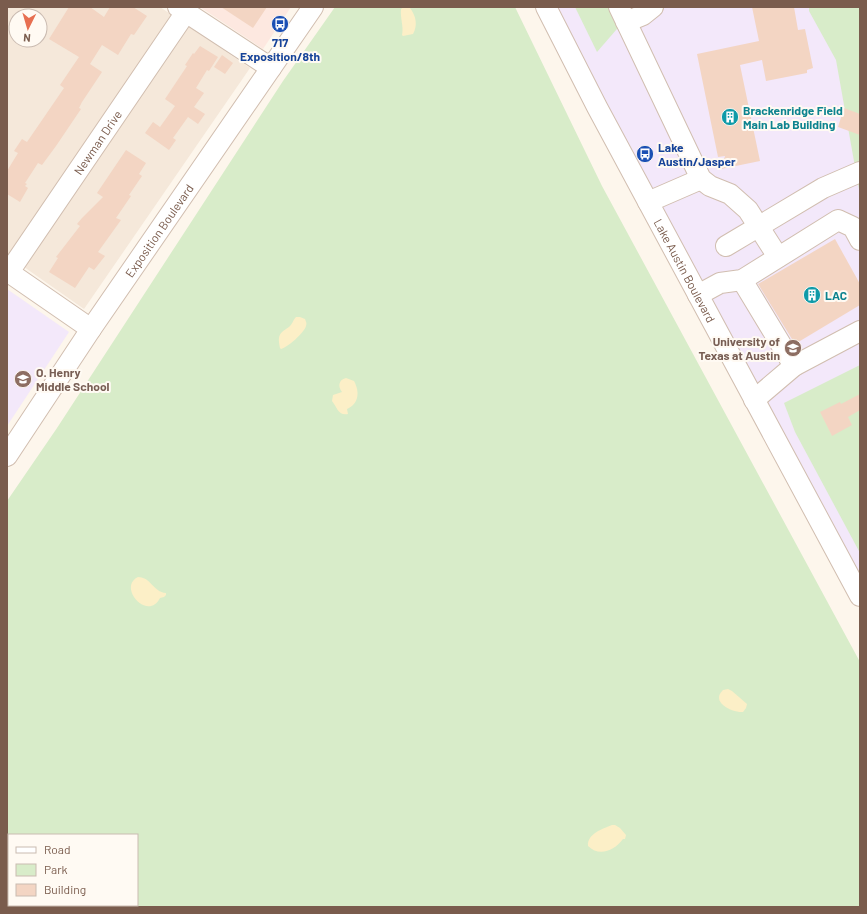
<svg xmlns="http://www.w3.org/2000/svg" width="867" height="914" font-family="Barlow,sans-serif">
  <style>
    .residential { fill: #f5e8da; fill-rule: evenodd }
    .commercial { fill: #fde8e0 }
    .education { fill: #f3e8fa }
    .green { fill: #d8ecc9; fill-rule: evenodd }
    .sand { fill: #fcefc7 }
    .building { fill: #f3d5c3 }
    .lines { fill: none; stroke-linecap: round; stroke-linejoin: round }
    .minor-casing { stroke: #d1beb0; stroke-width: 22 }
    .minor { stroke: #fff; stroke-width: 20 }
    .labels { text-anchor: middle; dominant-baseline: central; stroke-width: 4; stroke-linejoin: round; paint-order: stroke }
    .transit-label { font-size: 12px; font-weight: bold; fill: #164399; stroke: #fffaf3 }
    .culture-label { font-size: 12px; font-weight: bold; fill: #0d838f; stroke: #fffaf3; text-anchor: start }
    .street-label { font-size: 12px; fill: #7a5c4d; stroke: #fffaf3 }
    .education-label { font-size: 12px; font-weight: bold; fill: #785e54; stroke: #fffaf3; text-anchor: end }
  </style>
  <rect width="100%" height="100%" fill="#fdf6ec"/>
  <!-- residential -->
  <path class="residential" d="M7 7H160L250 68 84 309 7 255ZM16 16H40V40H16Z"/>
  <!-- commercial -->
  <path class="commercial" d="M200 7H291L263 49Z"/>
  <!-- education -->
  <g class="education">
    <path d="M546 7H860V596Z"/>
    <path d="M7 289 69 332 7 426Z"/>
  </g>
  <!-- green -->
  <g class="green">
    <path d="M335 7H515L602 186 860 662V907H7V501L57 428 283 81ZM9 835H137V905H9Z"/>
    <path d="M575 7H636L597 52Z"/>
    <path d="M809 7H860V195L836 60 809 11Z"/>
    <path d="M860 365V553L795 432 784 403Z"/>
  </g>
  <!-- sand -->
  <g class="sand">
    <path d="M404 7 410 8C416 16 418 25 413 34L403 36 402 35C404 27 400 18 401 9Z"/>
    <path d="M296 317H300L305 319C306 322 307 323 306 326 304 333 288 347 281 349L280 348C278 336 278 334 289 327 292 325 293 320 296 317Z"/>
    <path d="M346 378 354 381C360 392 359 404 347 409L348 414C338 416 337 407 332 401L333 395 342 392C338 387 338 380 346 378Z"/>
    <path d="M138 577C151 577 153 592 166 593V595L164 597 160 598C148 622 117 587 138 577Z"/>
    <path d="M728 689 732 691 747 704 746 708 743 712C732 713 710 702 723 690Z"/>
    <path d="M612 825H615L620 828 626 835 625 839H623C614 851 599 857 588 846 587 834 602 829 612 825Z"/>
  </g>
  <!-- building -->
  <g class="building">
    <path d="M69 7H90L104 17 110 7H133L147 16 134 35 131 34 118 55 102 45 90 64 102 72 82 102 79 108 81 109 56 146 42 165 38 163 25 183 27 184 25 186 28 188 20 202 7 194V171L18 153 14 151 22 139 27 142 64 88 60 85 79 57 49 39Z"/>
    <path d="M221 7H267L253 28Z"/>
    <path d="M752 7H794L798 30 805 29 813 68 807 70V73L766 81 762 60 740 65 760 161 721 169 725 156 718 157 697 54 759 41Z"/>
    <path d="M200 46 218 57 209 71 207 70 196 88 204 93 194 107 205 114 198 124 188 117 173 138 176 140 169 150 145 133 153 122 160 127 175 106 165 99 187 66 185 65 193 53 194 54Z"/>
    <path d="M222 55 233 63 225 74 214 67Z"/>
    <path d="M844 108 860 114V135L838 127Z"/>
    <path d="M126 150 146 163 139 174 142 176 129 195 131 196 116 218 121 220 98 252 105 256 94 270 89 267 75 288 49 272 58 258 56 257 80 226 77 224 82 218 103 197 97 193Z"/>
    <path d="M835 239 860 284V305L795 344 758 284Z"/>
    <path d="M860 394V410L848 417 852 425 832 436 820 412 840 402 841 404Z"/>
  </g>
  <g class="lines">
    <defs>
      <g id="minor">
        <path d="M178 7 271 68"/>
        <path id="s1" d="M546 7 597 107 860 596"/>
        <path d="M619 7 701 179 710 186 730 194 748 210 778 257"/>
        <path d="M626 22 643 15 653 7"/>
        <path d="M648 202 701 179"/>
        <path d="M726 246 823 188 860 172"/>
        <path d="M7 271 91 329"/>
        <path id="s2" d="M9 272 186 12"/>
        <path d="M742 280 794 366"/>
        <path d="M698 295 720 283 742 280 838 220 853 227 860 240"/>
        <path d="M754 400 794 366 860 331"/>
        <path id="s3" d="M7 456 91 329 313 7"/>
      </g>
    </defs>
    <!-- minor casing -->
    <use href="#minor" class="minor-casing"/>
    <!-- minor -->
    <use href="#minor" class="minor"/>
  </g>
  <!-- icons -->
  <defs>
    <symbol id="bus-disc" viewBox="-11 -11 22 22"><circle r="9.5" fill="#1a4fb4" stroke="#fffaf3"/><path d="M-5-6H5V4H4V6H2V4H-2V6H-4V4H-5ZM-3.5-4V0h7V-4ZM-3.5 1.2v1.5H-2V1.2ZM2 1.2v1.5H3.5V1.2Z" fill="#fff"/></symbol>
    <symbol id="building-disc" viewBox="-11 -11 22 22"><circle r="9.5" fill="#0f9aa8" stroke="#fffaf3"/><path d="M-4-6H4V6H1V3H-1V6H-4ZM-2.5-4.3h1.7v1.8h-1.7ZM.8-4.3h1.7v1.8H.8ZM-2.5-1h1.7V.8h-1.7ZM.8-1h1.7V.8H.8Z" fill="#fff"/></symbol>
    <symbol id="university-disc" viewBox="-11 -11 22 22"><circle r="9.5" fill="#8d6e63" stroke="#fffaf3"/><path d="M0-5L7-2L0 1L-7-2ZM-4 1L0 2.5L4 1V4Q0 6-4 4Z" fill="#fff"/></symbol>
    <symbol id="school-disc" viewBox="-11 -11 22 22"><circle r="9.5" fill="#8d6e63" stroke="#fffaf3"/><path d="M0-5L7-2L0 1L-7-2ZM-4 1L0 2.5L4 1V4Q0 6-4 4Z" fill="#fff"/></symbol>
  </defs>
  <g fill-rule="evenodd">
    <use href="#bus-disc" x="270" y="14" width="20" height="20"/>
    <use href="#building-disc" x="720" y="107" width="20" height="20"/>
    <use href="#bus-disc" x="635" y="144" width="20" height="20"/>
    <use href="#building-disc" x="802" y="285" width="20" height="20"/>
    <use href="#university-disc" x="783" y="338" width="20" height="20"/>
    <use href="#school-disc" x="13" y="369" width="20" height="20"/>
  </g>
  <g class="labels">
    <!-- transit labels -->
    <g class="transit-label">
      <text x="280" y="42">717<tspan x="280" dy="14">Exposition/8th</tspan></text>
      <text x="658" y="147" text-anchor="start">Lake<tspan x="658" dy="14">Austin/Jasper</tspan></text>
    </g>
    <!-- culture labels -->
    <g class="culture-label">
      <text x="743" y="110">Brackenridge Field<tspan x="743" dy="14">Main Lab Building</tspan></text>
      <text x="825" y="295">LAC</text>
    </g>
    <!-- street labels -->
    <g class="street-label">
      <text stroke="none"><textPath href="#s2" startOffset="157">Newman Drive</textPath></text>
      <text stroke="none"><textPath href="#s3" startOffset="272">Exposition Boulevard</textPath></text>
      <text stroke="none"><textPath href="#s1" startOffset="298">Lake Austin Boulevard</textPath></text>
    </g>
    <!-- education labels -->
    <g class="education-label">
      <text x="780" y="341">University of<tspan x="780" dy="14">Texas at Austin</tspan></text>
      <text x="36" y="372" text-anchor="start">O. Henry<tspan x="36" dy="14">Middle School</tspan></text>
    </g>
  </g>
  <!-- border -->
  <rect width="867" height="914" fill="none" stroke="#7a5c4d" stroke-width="16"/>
  <!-- legend -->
  <rect x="8" y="834" width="130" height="72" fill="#fffaf3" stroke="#cabbb1"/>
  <rect x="16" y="847" width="20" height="6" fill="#ffffff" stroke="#cabbb1"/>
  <text x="44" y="854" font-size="12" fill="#7a5c4d">Road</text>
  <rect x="16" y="864" width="20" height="12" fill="#d8ecc9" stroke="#cabbb1"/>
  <text x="44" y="874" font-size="12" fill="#7a5c4d">Park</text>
  <rect x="16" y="884" width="20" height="12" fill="#f3d5c3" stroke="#cabbb1"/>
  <text x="44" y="894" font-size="12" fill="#7a5c4d">Building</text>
  <!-- north arrow -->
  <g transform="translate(28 28) rotate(185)"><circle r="19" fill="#fffaf3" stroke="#cabbb1"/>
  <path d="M0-3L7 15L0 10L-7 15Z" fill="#e76f51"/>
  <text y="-6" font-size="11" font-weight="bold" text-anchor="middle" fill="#7a5c4d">N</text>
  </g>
</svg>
